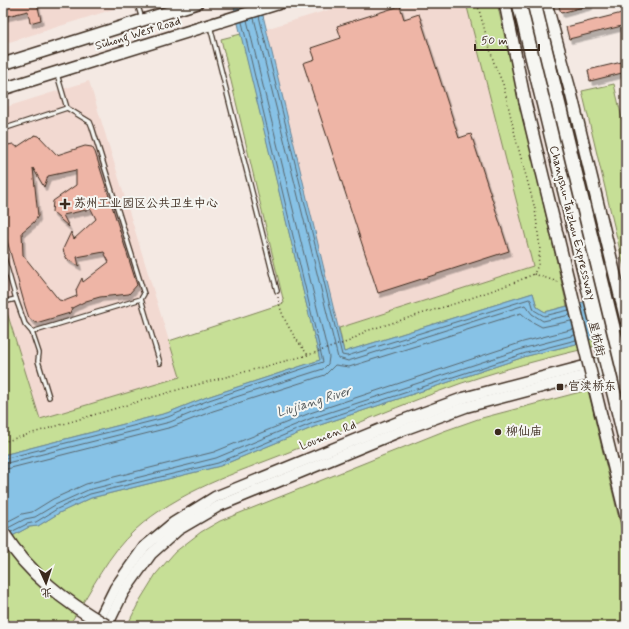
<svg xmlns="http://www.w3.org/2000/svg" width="629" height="629" font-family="Mynerve,'LXGW WenKai TC',sans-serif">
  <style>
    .built { fill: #f2d9d1 }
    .green { fill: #c6df96; stroke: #80845a }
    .water { fill: #87c2e6; stroke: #698596 }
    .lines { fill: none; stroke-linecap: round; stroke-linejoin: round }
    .shore { stroke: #59676e; stroke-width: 1 }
    .building { fill: #eeb5a6; stroke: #3b2a1e; fill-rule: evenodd; filter: url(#shadow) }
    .service-casing { stroke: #3b2a1e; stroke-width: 6 }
    .secondary-casing { stroke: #3b2a1e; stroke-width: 13 }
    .primary-casing { stroke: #3b2a1e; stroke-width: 14 }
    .path { stroke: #3b2a1e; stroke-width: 1.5; stroke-dasharray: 1 3; stroke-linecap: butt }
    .service { stroke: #f6f6f2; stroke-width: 3.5 }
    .secondary { stroke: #f6f6f2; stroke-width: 10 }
    .primary { stroke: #f6f6f2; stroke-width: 11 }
    .primary-bridge-casing { stroke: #3b2a1e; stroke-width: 14; stroke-linecap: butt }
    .trunk-bridge-casing { stroke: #3b2a1e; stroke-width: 15; stroke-linecap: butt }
    .motorway-bridge-casing { stroke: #3b2a1e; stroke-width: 16; stroke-linecap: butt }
    .primary-bridge { stroke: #f6f6f2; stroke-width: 11 }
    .trunk-bridge { stroke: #f6f6f2; stroke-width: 12 }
    .motorway-bridge { stroke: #f6f6f2; stroke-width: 13 }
    .poi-dot { fill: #3b2a1e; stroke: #f6f6f2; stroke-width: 1.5 }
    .labels { text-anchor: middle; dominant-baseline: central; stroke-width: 4; stroke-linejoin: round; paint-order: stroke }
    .street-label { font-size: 12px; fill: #3b2a1e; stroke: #f6f6f2 }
    .poi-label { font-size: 12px; fill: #3b2a1e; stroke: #f6f6f2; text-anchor: start }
    .water-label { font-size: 13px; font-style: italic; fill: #52585a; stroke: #f6f6f2 }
  </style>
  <defs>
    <filter id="shadow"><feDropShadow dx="2.5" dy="4.5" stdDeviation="0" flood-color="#0004"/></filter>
  </defs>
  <rect width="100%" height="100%" fill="#f4e9e3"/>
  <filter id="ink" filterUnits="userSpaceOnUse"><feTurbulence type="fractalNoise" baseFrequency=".025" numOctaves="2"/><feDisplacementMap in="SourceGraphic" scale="8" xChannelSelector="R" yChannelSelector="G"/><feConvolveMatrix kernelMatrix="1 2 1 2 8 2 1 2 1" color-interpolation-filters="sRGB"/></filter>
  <g filter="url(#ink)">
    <!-- built -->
    <g class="built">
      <path d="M3 3H133L3 44Z"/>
      <path d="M351 3H466L534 266 339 328 259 31Z"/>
      <path d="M89 81 180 377 40 419 3 300V108Z"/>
    </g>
    <!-- green -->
    <g class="green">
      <path d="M466 3H497L567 306 545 312 537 307 533 293 344 352 339 328 533 266Z"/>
      <path d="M241 34 320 360 207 397 167 413 3 455V307L5 306 40 419 180 377 169 341 284 303 221 39Z"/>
      <path d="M614 84 626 136V276L582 91Z"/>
      <path d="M626 328V339C571 352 515 365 462 383 403 404 346 428 289 452 236 473 178 491 135 530 108 554 92 589 73 619L67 626H22L3 624V541L29 527 38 526 59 513 91 498 220 466 314 427 527 356 576 344Z"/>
      <path d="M588 390 626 548V626H127L140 600 156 574 175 552 201 532 220 521 444 431 478 419Z"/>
    </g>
    <!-- water -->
    <path class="water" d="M233 3H260L344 352 533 293 537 307 545 312 626 291V328L576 344 527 356 314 427 220 466 91 498 59 513 38 526 29 527 3 541V455L167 413 207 397 320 360Z"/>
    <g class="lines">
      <!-- shore -->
      <g class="shore">
        <path d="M259 16 342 355 347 356 529 299 531 300 534 310 544 316 569 310"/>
        <path d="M254 18 338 358 348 361 525 305 532 314 543 321 570 315"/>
        <path d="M3 459 168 417 209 400 323 362 242 22"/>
        <path d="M3 464 170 422 211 405 323 369 328 364 329 357 247 20"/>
        <path d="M3 470 172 427 213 411 325 375 335 365 349 367 521 313 529 320 542 327 571 321"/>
        <path d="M3 524 22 514 32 512 53 499 86 484 214 452 310 413 523 342 574 329"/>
        <path d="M8 528 25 519 35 517 55 505 88 490 216 458 312 418 525 348 575 335"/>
        <path d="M11 532 27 524 36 522 57 509 90 494 218 463 313 423 526 353 576 340"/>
      </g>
    </g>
    <!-- building -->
    <g class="building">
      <path d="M3 3H37L41 20 30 23 28 11 3 17Z"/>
      <path d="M558 3H590V5L561 13Z"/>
      <path d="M400 6 404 19 419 14 459 138 471 134 509 251 378 293 303 63 315 59 311 48 341 38 337 26Z"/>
      <path d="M626 12V25L569 39 566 27Z"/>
      <path d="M626 61V72L590 81 588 70Z"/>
      <path d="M35 135 39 136 57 155 85 146 92 147 95 152 137 285 129 294 100 297 86 301 72 308 70 313 36 323 29 318 25 306 3 226V146L13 144 17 147ZM33 168 44 187 48 176 76 170V185L53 201 52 212 69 227 63 215 91 209 96 219 74 239 71 232 63 249 64 253 67 259 79 266 77 257 104 252 109 262 83 282 82 278 76 290 77 296 64 301 59 300 23 255 22 232 34 222 38 216Z"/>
    </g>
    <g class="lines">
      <defs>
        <g id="service">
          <path d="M137 3 142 19"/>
          <path d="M210 26 277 291"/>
          <path d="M3 129 67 108"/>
          <path d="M3 254 16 299 25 324 32 332 39 353 38 361 49 397"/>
          <path d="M141 299 160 363"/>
          <path d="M3 302 16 299"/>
          <path d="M32 332 141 299 144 294 92 127 90 122 67 108 57 74"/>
        </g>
        <g id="secondary">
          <path d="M96 626 115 588 144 547 173 523 215 497 403 420 463 398 626 355"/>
          <path d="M107 626 123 593 151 554 178 530 219 506 406 429 466 407 614 368"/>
        </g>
        <g id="primary">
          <path d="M505 3 525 102"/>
          <path d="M546 3 571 93"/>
          <path d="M3 64 197 3"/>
          <path d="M3 89 280 3"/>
          <path d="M617 283 626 320"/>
          <path d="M603 423 626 517"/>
        </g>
      </defs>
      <!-- service casing -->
      <use href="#service" class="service-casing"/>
      <!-- secondary casing -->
      <use href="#secondary" class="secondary-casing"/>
      <!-- primary casing -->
      <use href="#primary" class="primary-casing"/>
      <!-- path -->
      <g class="path">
        <path d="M534 274 558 282"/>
        <path d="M278 297C281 319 295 338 308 355"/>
        <path d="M3 442 177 390 308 355 350 341 366 331 463 301 513 283 534 274 538 265 540 249 535 209 517 143 503 84 494 63 477 3"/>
      </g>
      <!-- service -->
      <use href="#service" class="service"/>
      <!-- secondary -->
      <use href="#secondary" class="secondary"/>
      <!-- primary -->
      <use href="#primary" class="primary"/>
      <defs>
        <g id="primary-bridge">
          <path d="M571 93 617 283"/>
          <path d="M525 102 603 423"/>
        </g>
        <path id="trunk-bridge" d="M3 533C29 574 65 602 107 626"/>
        <g id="motorway-bridge">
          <path d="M519 3 626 443"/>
          <path d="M534 3 626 381"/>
        </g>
      </defs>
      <!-- primary-bridge casing -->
      <use href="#primary-bridge" class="primary-bridge-casing"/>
      <!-- trunk-bridge casing -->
      <use href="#trunk-bridge" class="trunk-bridge-casing"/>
      <!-- motorway-bridge casing -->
      <use href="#motorway-bridge" class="motorway-bridge-casing"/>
      <!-- primary-bridge -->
      <use href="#primary-bridge" class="primary-bridge"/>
      <!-- trunk-bridge -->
      <use href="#trunk-bridge" class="trunk-bridge"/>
      <!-- motorway-bridge -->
      <use href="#motorway-bridge" class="motorway-bridge"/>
    </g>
  </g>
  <!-- markers -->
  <g class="poi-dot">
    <path d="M63 198h4v4h4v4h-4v4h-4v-4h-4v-4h4z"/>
    <rect x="556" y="383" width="8" height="8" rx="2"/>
    <circle cx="498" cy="432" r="4"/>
  </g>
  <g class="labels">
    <!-- street labels -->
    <g class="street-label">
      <text transform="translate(138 34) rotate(-17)">Suhong West Road</text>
      <text transform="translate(572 223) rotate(76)">Changshu-Taizhou Expressway</text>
      <text transform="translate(596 339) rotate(76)">星杭街</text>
      <text transform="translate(328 436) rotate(-22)">Loumen Rd</text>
    </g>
    <!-- poi labels -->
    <g class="poi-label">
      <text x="74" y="204">苏州工业园区公共卫生中心</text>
      <text x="568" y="387">官渎桥东</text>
      <text x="506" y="432">柳仙庙</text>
    </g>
    <!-- water labels -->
    <g class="water-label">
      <text transform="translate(314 402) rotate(-17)">Liujiang River</text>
    </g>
  </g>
  <!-- margin -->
  <rect width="629" height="629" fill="none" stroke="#f6f6f2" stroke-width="16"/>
  <rect x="8" y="8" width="613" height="613" fill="none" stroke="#3b2a1e" stroke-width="1.5" filter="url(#ink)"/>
  <!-- north arrow -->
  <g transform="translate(46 583) rotate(177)" stroke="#f6f6f2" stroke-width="3" paint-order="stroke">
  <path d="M0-3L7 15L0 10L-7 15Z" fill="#3b2a1e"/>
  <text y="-6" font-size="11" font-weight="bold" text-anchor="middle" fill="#3b2a1e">北</text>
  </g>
  <!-- scale -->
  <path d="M475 44v6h64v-6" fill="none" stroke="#3b2a1e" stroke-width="2"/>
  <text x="481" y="44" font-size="12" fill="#3b2a1e" stroke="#f6f6f2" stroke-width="3" paint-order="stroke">50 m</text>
</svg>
